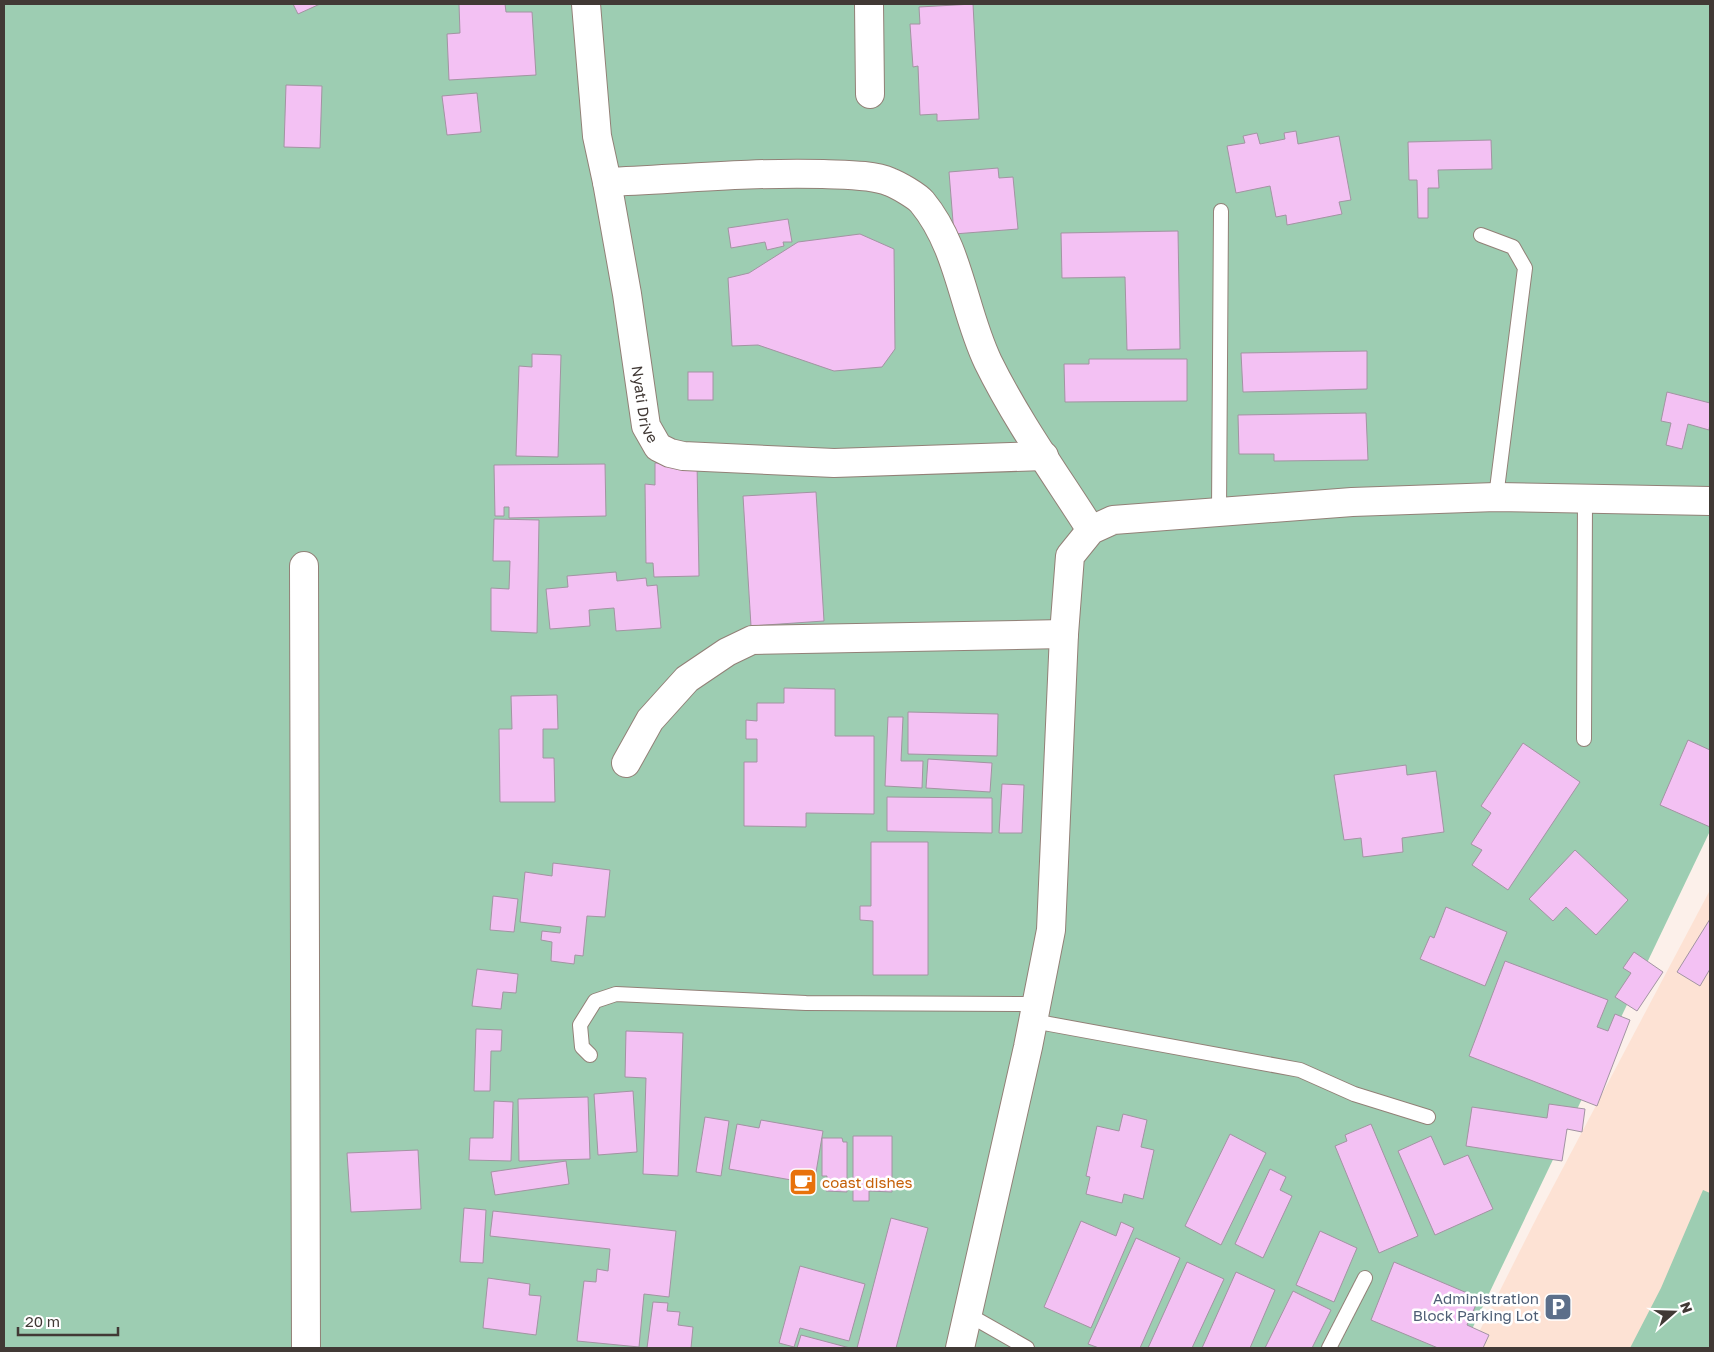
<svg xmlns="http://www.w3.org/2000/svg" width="1714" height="1352" font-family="'Golos Text',sans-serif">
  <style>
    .built { fill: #fde2d4 }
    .green { fill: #9dcdb2 }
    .building { fill: #f3c1f3; stroke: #a294a2 }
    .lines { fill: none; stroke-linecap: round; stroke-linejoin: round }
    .lane-casing { stroke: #928077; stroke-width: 16 }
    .street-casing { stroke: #928077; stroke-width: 30 }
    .lane { stroke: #fff; stroke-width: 14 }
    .street { stroke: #fff; stroke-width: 28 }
    .labels { text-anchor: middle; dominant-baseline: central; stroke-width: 5; stroke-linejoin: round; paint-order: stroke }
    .street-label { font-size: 15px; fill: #413935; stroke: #fff }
    .food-label { font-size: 15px; fill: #c56008; stroke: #fff; text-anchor: start }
    .service-label { font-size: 15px; fill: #4e5e75; stroke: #fff; text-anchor: end }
  </style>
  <rect width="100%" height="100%" fill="#fcf0ea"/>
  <!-- built -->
  <path class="built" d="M1710 890V1348H1471L1537 1217Z"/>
  <!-- green -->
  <g class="green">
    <path d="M4 4H1710V831L1463 1348H4Z"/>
    <path d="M1703 1190 1710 1193V1348H1630L1661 1288Z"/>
  </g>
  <!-- building -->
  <g class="building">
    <path d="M293 4H320L298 14Z"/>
    <path d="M459 4H505L506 12H532L536 75 449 80 447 34 460 33Z"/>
    <path d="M973 4 979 119 937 121V114L920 115 918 66 913 67 910 24H920L919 7Z"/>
    <path d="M286 85 322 86 320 148 284 147Z"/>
    <path d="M477 93 481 132 447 135 442 96Z"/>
    <path d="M1296 131 1298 144 1339 136 1351 200 1339 202 1342 214 1287 225 1286 215 1276 217 1270 186 1236 193 1227 146 1245 143 1243 136 1257 133 1260 144 1285 139 1284 133Z"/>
    <path d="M1491 140 1492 169 1438 170 1439 188H1428V218H1418L1417 180H1409L1408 142Z"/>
    <path d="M998 168 999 178 1013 177 1018 229 954 234 949 172Z"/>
    <path d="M788 219 792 242H783L784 246 767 250 765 242 731 248 728 228Z"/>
    <path d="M1178 231 1180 349 1127 350 1125 277 1062 278 1061 233Z"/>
    <path d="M860 234 894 249 895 349 882 367 834 371 758 345 732 346 728 278 749 273 798 242Z"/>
    <path d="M1367 351V389L1243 392 1241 353Z"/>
    <path d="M532 354 561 355 558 457 516 456 519 366 532 367Z"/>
    <path d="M1089 359H1187V401L1065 402 1064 364H1089Z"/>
    <rect x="688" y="372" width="25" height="28"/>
    <path d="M1667 392 1710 403V423L1709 430 1688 424 1682 449 1666 445 1671 423 1661 421Z"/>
    <path d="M1366 413 1368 460 1274 461V454H1239L1238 415Z"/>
    <path d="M697 462 699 576 654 577 653 563H646L645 484 655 485V463Z"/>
    <path d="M605 464 606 516 509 518V507H504V516H495L494 465Z"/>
    <path d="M816 492 824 621 751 626 743 496Z"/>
    <path d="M494 519 539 520 537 633 491 631V588L509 589 510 561H493Z"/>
    <path d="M616 572 617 581 646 578 647 586 657 585 661 628 616 631 614 608 589 610 590 626 550 629 546 589 568 587 567 576Z"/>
    <path d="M784 688 835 689V736H874V814L806 813V827L744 826V762H757V739H746V720L757 721V703H784Z"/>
    <path d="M557 695 558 729H543V758H554L555 802H500L499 729H512L511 696Z"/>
    <path d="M908 712 998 714 997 756 908 754Z"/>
    <path d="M888 717H903L901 761H923L922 788 885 786Z"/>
    <path d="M1688 740 1710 750V827L1660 805Z"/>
    <path d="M1523 743 1580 782 1508 890 1472 865 1482 850 1471 844 1491 813 1481 806Z"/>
    <path d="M928 759 992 763 990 792 926 788Z"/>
    <path d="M1406 765 1407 775 1436 771 1444 832 1402 838 1403 852 1363 857 1361 838 1344 840 1334 775Z"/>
    <path d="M1002 784 1024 785 1022 833H999Z"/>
    <path d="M887 797 992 798V833L887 831Z"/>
    <path d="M871 842H928V975H873V921L860 920V906H871Z"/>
    <path d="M1575 850 1628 900 1596 935 1566 907 1553 921 1529 899Z"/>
    <path d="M553 863 610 870 605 917 587 916 583 956 575 955 574 964 551 961 552 942 541 940 542 931 560 933 561 927 520 922 525 872 552 876Z"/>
    <path d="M493 896 518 899 514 932 490 930Z"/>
    <path d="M1446 907 1507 932 1485 986 1420 959 1430 936 1434 938Z"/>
    <path d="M1710 919V969L1700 986 1677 972Z"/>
    <path d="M1634 952 1663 972 1637 1011 1615 997 1631 973 1623 968Z"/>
    <path d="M1505 961 1608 1000 1597 1027 1608 1031 1615 1014 1630 1020 1597 1106 1469 1056Z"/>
    <path d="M477 969 518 974 516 993 503 992 501 1009 472 1006Z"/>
    <path d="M476 1029 502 1030 501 1051H491L490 1091H474Z"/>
    <path d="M626 1031 683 1033 678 1176 643 1174 646 1078 625 1077Z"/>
    <path d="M633 1091 637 1152 598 1155 594 1094Z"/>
    <path d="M588 1097 590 1159 519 1161 518 1099Z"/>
    <path d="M494 1101 513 1102 511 1161 469 1160 470 1138H493Z"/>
    <path d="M1549 1104 1585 1109 1582 1132 1567 1129 1562 1161 1466 1146 1472 1107 1547 1118Z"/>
    <path d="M1123 1114 1147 1120 1141 1147 1154 1150 1143 1199 1124 1194 1122 1203 1086 1194 1090 1177 1086 1176 1097 1126 1119 1131Z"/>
    <path d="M705 1117 729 1121 721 1176 696 1172Z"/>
    <path d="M761 1120 823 1131 814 1184 729 1169 737 1124 759 1128Z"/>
    <path d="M1371 1124 1418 1236 1379 1253 1335 1146 1347 1141 1345 1135Z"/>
    <path d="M1230 1134 1266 1153 1221 1245 1185 1226Z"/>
    <path d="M853 1136H892V1192L869 1191V1201H853Z"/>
    <path d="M1431 1136 1444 1165 1468 1155 1493 1209 1435 1235 1398 1151Z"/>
    <path d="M822 1138H842L843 1142H847V1192L826 1191 827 1176H822Z"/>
    <path d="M418 1150 421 1209 351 1212 347 1153Z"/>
    <path d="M566 1161 569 1184 495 1195 491 1172Z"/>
    <path d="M1270 1169 1286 1177 1280 1190 1292 1196 1263 1258 1235 1244Z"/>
    <path d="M464 1208 486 1210 483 1263 460 1262Z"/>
    <path d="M493 1211 676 1231 669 1297 644 1294 639 1347 577 1341 584 1281 596 1282 597 1269 608 1271 610 1249 490 1236Z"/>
    <path d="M891 1218 928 1228 896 1348H857Z"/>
    <path d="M1081 1221 1116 1236 1121 1222 1134 1228 1091 1328 1044 1307Z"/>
    <path d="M1320 1231 1357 1248 1334 1302 1296 1285Z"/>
    <path d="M1136 1238 1180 1258 1140 1348H1099L1088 1344Z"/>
    <path d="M1187 1262 1224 1279 1192 1348H1148Z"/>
    <path d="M1394 1262 1479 1298 1467 1325 1489 1335 1483 1348H1438L1371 1320Z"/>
    <path d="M800 1266 865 1284 849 1341 800 1328 794 1347 779 1343Z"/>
    <path d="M1236 1272 1275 1290 1250 1348H1202Z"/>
    <path d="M488 1278 530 1284 529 1295 541 1296 536 1335 483 1328Z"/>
    <path d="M1293 1291 1331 1310 1312 1348H1265Z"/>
    <path d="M653 1302 668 1303 667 1311 680 1312 678 1325 693 1327 691 1348H647Z"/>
    <path d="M801 1335 850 1348H797Z"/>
  </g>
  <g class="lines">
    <defs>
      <g id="lane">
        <path d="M1481 235 1513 247 1525 268 1496 497"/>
        <path d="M1219 512 1221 211"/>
        <path d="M1584 739 1585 498"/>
        <path d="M1033 1021 1300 1070 1354 1094 1428 1117"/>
        <path d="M590 1055 582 1047 580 1025 595 1001 616 994 806 1003 1036 1004"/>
        <path d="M969 1315 1027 1348"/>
        <path d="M1329 1348 1365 1278"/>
      </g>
      <g id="street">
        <path id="s1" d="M586 4 597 136 607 182 627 294 646 426 658 447 670 453 683 456 834 463 1044 456"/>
        <path d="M869 4 870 94"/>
        <path d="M607 182C679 179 751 172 823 174 842 175 872 174 890 182 898 185 917 196 922 202 960 248 963 310 988 362 1017 421 1056 475 1091 530"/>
        <path d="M304 566 306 1348"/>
        <path d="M626 763 650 720 687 679 727 652 752 640 1064 634"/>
        <path d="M960 1348 1028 1047 1051 930 1064 634 1070 556 1091 530 1113 520 1352 502 1496 497 1710 501"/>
      </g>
    </defs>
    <!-- lane casing -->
    <use href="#lane" class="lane-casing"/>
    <!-- street casing -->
    <use href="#street" class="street-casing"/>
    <!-- lane -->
    <use href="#lane" class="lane"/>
    <!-- street -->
    <use href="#street" class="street"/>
  </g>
  <!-- icons -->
  <defs>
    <symbol id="cafe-square" viewBox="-11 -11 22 22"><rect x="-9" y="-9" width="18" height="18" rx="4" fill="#e8710a" stroke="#fff"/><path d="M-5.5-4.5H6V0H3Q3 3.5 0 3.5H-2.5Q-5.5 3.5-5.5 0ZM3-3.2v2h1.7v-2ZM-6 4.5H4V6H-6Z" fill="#fff"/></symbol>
    <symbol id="parking-square" viewBox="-11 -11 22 22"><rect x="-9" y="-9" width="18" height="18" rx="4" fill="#5c6f8a" stroke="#fff"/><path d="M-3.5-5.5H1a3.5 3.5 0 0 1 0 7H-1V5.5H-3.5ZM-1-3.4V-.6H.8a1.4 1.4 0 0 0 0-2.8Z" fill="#fff"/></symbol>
  </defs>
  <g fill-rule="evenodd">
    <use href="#cafe-square" x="787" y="1166" width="32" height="32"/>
    <use href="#parking-square" x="1542" y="1291" width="32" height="32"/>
  </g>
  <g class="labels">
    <!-- street labels -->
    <g class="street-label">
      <text stroke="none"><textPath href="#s1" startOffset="405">Nyati Drive</textPath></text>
    </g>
    <!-- food labels -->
    <g class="food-label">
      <text x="822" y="1182">coast dishes</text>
    </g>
    <!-- service labels -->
    <g class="service-label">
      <text x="1539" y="1298">Administration<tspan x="1539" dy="17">Block Parking Lot</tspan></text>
    </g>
  </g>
  <!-- border -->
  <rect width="1714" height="1352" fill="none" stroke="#413935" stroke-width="10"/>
  <!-- north arrow -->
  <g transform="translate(1674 1312) rotate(70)" stroke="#ffffff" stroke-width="4" paint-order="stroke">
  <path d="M0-4L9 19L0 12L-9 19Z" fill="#413935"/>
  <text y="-8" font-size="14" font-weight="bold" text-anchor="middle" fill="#413935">N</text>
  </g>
  <!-- scale -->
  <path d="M18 1327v8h100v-8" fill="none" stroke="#413935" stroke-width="2.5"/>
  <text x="25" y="1327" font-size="15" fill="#413935" stroke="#ffffff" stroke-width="4" paint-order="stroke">20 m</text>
</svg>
